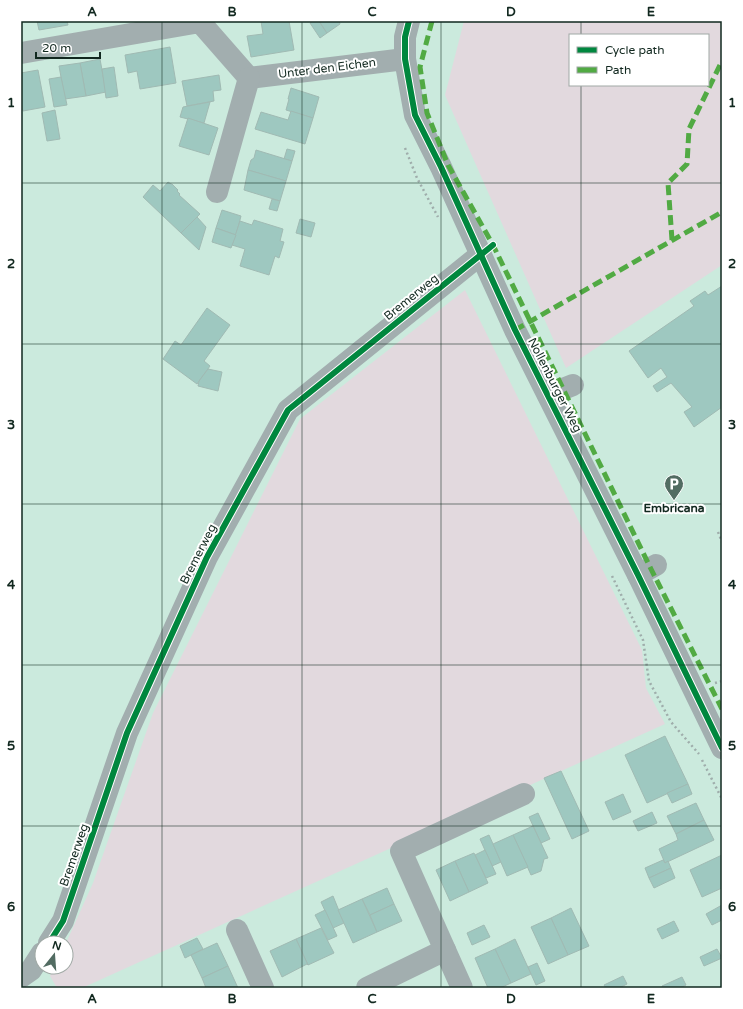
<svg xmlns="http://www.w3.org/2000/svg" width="743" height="1009" font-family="'Varela Round',sans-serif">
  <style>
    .green { fill: #e2d9de; fill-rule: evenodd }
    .building { fill: #9ec8c0; stroke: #a0bab3 }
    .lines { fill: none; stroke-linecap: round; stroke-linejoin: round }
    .path { stroke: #9fadab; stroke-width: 2.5; stroke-dasharray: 2 3; stroke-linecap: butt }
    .minor { stroke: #a2aeaf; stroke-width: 22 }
    .quiet { stroke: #51aa43; stroke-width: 5; stroke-dasharray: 10 5; stroke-linecap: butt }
    .cycleway-casing { stroke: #fff; stroke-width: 8 }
    .cycleway { stroke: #00873e; stroke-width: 6 }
    .grid { fill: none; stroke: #11281f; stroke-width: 1; stroke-opacity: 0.55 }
    .labels { text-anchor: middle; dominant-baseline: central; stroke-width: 4; stroke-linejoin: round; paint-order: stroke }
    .street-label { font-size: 12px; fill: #11281f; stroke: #fff }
    .poi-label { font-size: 12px; font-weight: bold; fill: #11281f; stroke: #fff }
    .neatline { fill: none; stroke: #11281f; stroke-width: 1.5 }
    .grid-label { font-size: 13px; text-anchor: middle; font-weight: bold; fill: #11281f }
  </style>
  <rect width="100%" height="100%" fill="#cbeadd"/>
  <!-- green -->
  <g class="green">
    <path d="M464 21H722V265L566 368 445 95ZM570 35H708V85H570Z"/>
    <path d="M465 290 642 650 646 688 665 724 82 988H57L50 976 54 967H66V943L93 883 153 713 300 419Z"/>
  </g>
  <!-- building -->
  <g class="building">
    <path d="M37 21H67L68 25 39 30Z"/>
    <path d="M261 21H289L294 50 251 57 247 36 263 34Z"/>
    <path d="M313 21H319L327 33 320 38 310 23Z"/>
    <path d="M319 21H339L340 24 327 33Z"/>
    <path d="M170 47 176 83 140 89 137 71 128 73 125 55Z"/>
    <path d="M100 59 106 92 86 96 80 63Z"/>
    <path d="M80 63 86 96 65 99 59 66Z"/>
    <path d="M114 67 118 96 106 98 102 69Z"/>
    <path d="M38 70 45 107 23 111 21 103V73Z"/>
    <path d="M219 75 221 90 213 91 214 101 187 106 182 81Z"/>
    <path d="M61 77 67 105 54 107 49 79Z"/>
    <path d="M291 88 319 97 313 118 286 110 289 99H288Z"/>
    <path d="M210 102 204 123 180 117 183 107Z"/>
    <path d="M55 110 60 139 47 141 42 113Z"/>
    <path d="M291 111 313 118 305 144 255 129 261 112 288 120Z"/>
    <path d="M188 118 218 128 209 155 179 146Z"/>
    <path d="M287 149 295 151 292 161 284 159Z"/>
    <path d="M256 150 292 161 286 181 248 170 251 160 254 158Z"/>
    <path d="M248 170 286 181 280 201 244 190Z"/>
    <path d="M168 182 171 184H172L178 190 177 191 180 194 179 195 200 214 181 233 143 197 153 185 160 191Z"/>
    <path d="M272 199 280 201 277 211 269 209Z"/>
    <path d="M222 210 241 216 236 235 216 228Z"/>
    <path d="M197 217 206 227 199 250 181 233Z"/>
    <path d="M300 219 315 223 311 237 296 233Z"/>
    <path d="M254 220 283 229 280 241 284 242 279 258 275 256 269 275 240 266 245 249 232 245 240 221 252 225Z"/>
    <path d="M216 228 236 235 231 248 212 242Z"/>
    <path d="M722 286V407L694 427 684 412 692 407 671 383 657 392 653 386 667 377 661 368 648 378 629 351 694 306 690 301 705 291 708 295Z"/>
    <path d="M207 308 230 325 204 361 210 366 197 384 163 359 175 341 181 345Z"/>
    <path d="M208 369 222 372 218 391 198 386 199 381Z"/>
    <path d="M665 736 688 784 647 803 625 755Z"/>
    <path d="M561 771 589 831 572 839 544 778Z"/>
    <path d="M688 784 692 794 672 803 667 793Z"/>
    <path d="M623 794 631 812 613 820 605 802Z"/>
    <path d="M696 803 704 820 676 834 667 816Z"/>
    <path d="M652 812 657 823 638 831 633 821Z"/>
    <path d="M538 813 550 839 541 843 529 817Z"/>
    <path d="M704 820 714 840 665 863 659 849 678 840 676 834Z"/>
    <path d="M533 826 548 858 544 859 541 871 531 875 513 835Z"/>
    <path d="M489 835 501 862 492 866 480 839Z"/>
    <path d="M513 835 528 867 507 876 493 844Z"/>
    <path d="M485 850 496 874 486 878 475 855Z"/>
    <path d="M474 853 488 883 469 892 455 861Z"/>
    <path d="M722 855V888L702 897 690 870Z"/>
    <path d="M663 860 665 863 668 861 671 868 649 878 645 868Z"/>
    <path d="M455 861 469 892 450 901 436 870Z"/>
    <path d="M671 868 675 878 654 888 649 878Z"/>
    <path d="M387 888 394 904 370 915 362 899Z"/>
    <path d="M333 896 344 923 333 928 321 902Z"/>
    <path d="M362 899 377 932 353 943 338 910Z"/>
    <path d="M394 904 402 921 377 932 370 915Z"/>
    <path d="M722 905V920L712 925 706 914Z"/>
    <path d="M571 908 589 946 568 955 551 918Z"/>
    <path d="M325 910 337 936 328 940 315 915Z"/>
    <path d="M551 918 568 955 548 964 531 927Z"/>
    <path d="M674 921 679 931 662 939 657 929Z"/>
    <path d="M484 925 490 937 472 945 467 933Z"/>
    <path d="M321 928 334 953 308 965 296 939Z"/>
    <path d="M197 938 203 949 185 958 180 946Z"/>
    <path d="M296 939 308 965 307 964 282 977 270 951Z"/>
    <path d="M515 939 531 974 511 983 495 949Z"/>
    <path d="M217 943 228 966 202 978 191 955Z"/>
    <path d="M495 949 511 983 500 988H488L475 958Z"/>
    <path d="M717 949 722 958 704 966 700 957Z"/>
    <path d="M537 963 545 981 536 985 528 967Z"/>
    <path d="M228 966 238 988H206L202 978Z"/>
    <path d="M623 976 627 984 619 988H606L604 985Z"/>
    <path d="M682 977 686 985 680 988H663L662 986Z"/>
  </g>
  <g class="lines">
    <!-- path -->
    <g class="path">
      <path d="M405 148 417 178 438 217"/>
      <path d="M718 532 722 542"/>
      <path d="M612 576 643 640 649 681 671 722 699 754"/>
      <path d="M722 671V674"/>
      <path d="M715 683 722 681"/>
      <path d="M702 760 722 799"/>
    </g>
    <!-- minor -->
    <g class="minor">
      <path d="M409 21 405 37V59L415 115 441 167 515 330 638 575 722 748"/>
      <path d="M21 53 200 22 249 78 405 59"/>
      <path d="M217 192 249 78"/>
      <path d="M548 395 573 385"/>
      <path d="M638 575 656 565"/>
      <path d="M237 930 263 988"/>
      <path d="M49 943 63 921 127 733 207 557 288 410 480 255"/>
      <path d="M445 950 401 851 524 794"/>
      <path d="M21 977 31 970 42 953"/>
      <path d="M367 988 445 950 462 988"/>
    </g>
    <!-- quiet -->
    <g class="quiet">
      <path d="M432 21 420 67 427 113 448 165 493 245 651 569 722 709"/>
      <path d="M672 240 668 183 687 164 689 129 722 61"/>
      <path d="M515 330 722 212"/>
    </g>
    <defs>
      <g id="cycleway">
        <path d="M409 21 405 37V59L415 115 441 167 515 330 638 575 722 748"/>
        <path d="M49 943 63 921 127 733 207 557 288 410 493 245"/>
      </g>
    </defs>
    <!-- cycleway casing -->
    <use href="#cycleway" class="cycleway-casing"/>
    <!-- cycleway -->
    <use href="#cycleway" class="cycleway"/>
  </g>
  <!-- grid -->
  <path class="grid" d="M162 21V988M302 21V988M441 21V988M581 21V35M581 85V988M21 183H722M21 344H722M21 504H722M21 665H722M21 826H722"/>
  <!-- icons -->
  <defs>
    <symbol id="parking-pin" viewBox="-11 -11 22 30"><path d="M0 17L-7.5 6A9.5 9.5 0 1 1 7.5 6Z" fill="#526c62" stroke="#fff"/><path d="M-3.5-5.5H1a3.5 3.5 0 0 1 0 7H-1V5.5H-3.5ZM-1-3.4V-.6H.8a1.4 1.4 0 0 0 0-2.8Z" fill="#fff"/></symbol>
  </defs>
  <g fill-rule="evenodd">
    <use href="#parking-pin" x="663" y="473" width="22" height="30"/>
  </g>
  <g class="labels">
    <!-- street labels -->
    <g class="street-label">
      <text transform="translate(327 68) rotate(-7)">Unter den Eichen</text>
      <text transform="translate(411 297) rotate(-39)">Bremerweg</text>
      <text transform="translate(555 385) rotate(63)">Nollenburger Weg</text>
      <text transform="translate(198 554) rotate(-63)">Bremerweg</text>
      <text transform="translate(74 855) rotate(-71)">Bremerweg</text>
    </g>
    <!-- poi labels -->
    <g class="poi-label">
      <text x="674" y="508">Embricana</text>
    </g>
  </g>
  <!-- border -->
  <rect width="743" height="1009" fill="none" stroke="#ffffff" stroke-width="44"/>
  <!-- legend -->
  <rect x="569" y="34" width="140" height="52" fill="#ffffff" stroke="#a0a9a5"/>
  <rect x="577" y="47" width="20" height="6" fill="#00873e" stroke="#a0a9a5"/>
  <text x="605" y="54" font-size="12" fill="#11281f">Cycle path</text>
  <rect x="577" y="67" width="20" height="6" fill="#51aa43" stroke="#a0a9a5"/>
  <text x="605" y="74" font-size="12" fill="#11281f">Path</text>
  <!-- north arrow -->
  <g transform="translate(54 955) rotate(17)"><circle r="19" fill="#ffffff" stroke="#a0a9a5"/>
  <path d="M0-3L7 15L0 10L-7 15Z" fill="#526c62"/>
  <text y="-6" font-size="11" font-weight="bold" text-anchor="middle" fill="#11281f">N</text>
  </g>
  <!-- scale -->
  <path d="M36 52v6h64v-6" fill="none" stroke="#11281f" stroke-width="2"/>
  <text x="42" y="52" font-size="12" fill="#11281f" stroke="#ffffff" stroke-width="3" paint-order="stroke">20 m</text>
  <rect x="22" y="22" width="699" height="965" class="neatline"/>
  <g class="grid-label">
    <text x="92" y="16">A</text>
    <text x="232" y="16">B</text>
    <text x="372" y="16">C</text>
    <text x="511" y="16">D</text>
    <text x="651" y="16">E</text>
    <text x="11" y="107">1</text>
    <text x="732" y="107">1</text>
    <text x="11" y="268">2</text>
    <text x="732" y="268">2</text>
    <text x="11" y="429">3</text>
    <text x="732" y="429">3</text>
    <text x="11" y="589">4</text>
    <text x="732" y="589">4</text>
    <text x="11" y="750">5</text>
    <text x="732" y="750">5</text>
    <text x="11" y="911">6</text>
    <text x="732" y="911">6</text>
    <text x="92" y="1003">A</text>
    <text x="232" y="1003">B</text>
    <text x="372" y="1003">C</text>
    <text x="511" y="1003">D</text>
    <text x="651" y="1003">E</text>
  </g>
</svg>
